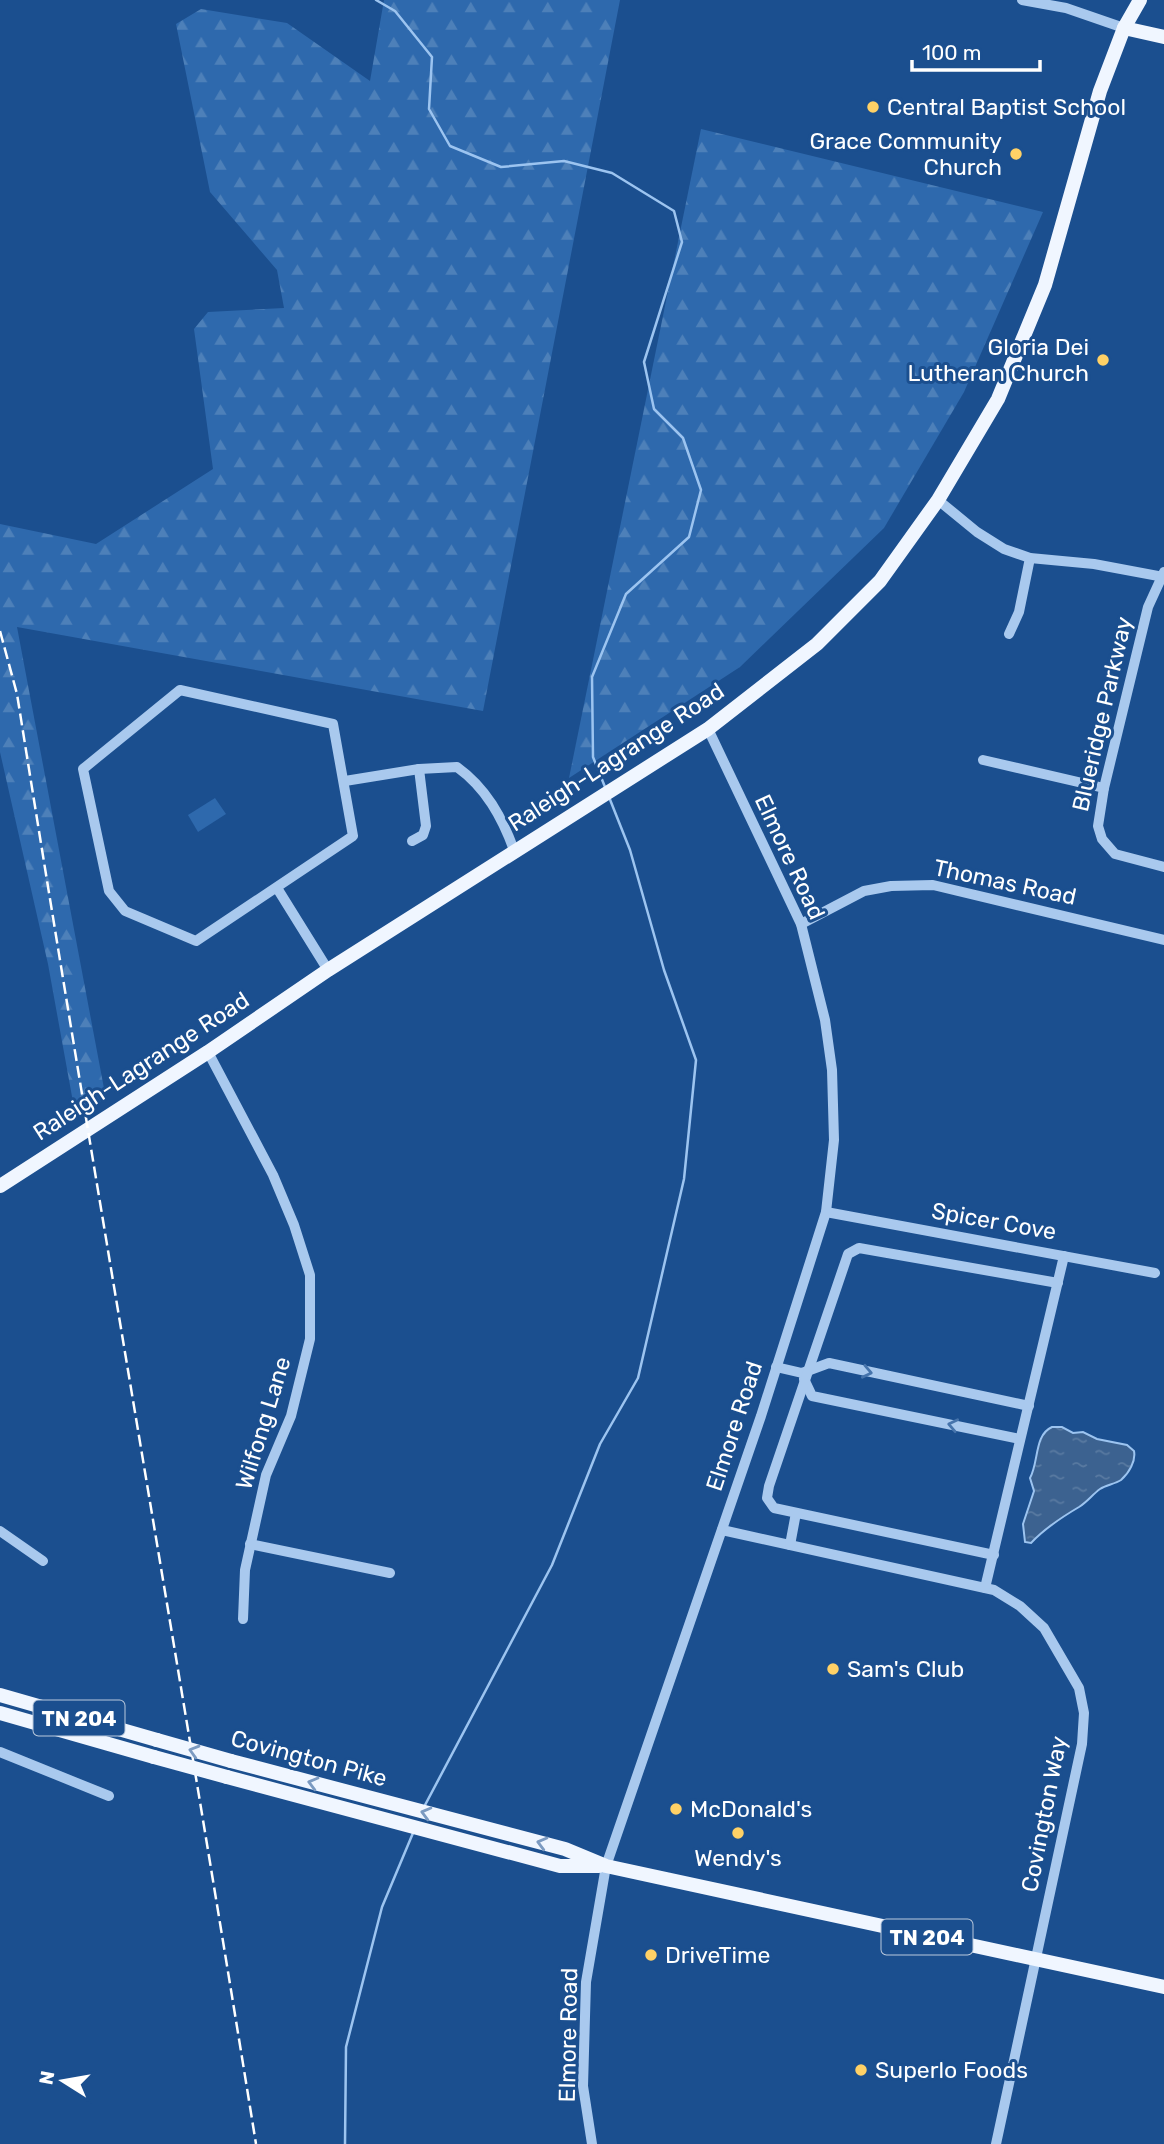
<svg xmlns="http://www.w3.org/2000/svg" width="1164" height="2144" font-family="Rubik,sans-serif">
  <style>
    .forest { fill: url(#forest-firs) }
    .pitch { fill: #2e69ad }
    .water { fill: url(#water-ripples); stroke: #9cc4f0; stroke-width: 2 }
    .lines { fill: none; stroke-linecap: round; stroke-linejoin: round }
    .stream { stroke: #9cc4f0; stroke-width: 2.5 }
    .minor { stroke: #a9c9ee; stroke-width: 10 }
    .major { stroke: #f0f6ff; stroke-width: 14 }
    .rail { stroke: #fff; stroke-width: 2.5; stroke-dasharray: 12 5; stroke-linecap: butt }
    .major-bridge { stroke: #f0f6ff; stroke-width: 14 }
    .oneway { stroke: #4674ac }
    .oneway2 { stroke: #7b9ac1 }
    .poi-dot { fill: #ffd166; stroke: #1b4f8f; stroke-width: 2.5 }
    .labels { text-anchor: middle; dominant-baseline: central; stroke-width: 6; stroke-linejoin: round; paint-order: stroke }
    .shield { fill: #1b4f8f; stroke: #bbcadd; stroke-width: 2 }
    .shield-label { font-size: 21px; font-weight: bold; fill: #fff }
    .poi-label { font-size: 23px; fill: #fff; stroke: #1b4f8f; text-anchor: start }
    .street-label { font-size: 23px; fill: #fff; stroke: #1b4f8f }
  </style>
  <defs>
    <pattern id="forest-firs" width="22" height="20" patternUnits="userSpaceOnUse" patternTransform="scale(1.75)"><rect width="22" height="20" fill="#2e69ad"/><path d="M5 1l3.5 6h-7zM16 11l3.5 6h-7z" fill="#4d80b9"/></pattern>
    <pattern id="water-ripples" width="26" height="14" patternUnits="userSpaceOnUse" patternTransform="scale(1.75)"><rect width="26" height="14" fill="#3c6290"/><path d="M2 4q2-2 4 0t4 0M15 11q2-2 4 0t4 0" fill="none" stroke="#597aa1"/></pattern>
  </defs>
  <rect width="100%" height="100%" fill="#1b4f8f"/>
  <!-- forest -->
  <g class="forest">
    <path d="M384 0H620L483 711 17 627 106 1099 75 1113 48 964 0 752V524L96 544 213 469 194 329 208 312 284 308 277 270 210 192 176 24 201 9 287 23 370 81Z"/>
    <path d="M701 129 1043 212 964 392 884 528 740 667 569 778Z"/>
  </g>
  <!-- pitch -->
  <path class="pitch" d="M215 798 226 814 198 832 188 815Z"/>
  <!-- water -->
  <path class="water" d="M1052 1427H1062L1073 1433 1083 1432 1097 1439 1127 1445 1134 1451C1136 1461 1129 1473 1121 1480 1115 1484 1106 1485 1100 1489 1093 1494 1087 1502 1079 1507 1062 1517 1045 1528 1031 1543L1025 1542 1023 1524 1034 1491 1030 1478C1039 1462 1034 1435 1052 1427Z"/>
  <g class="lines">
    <!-- stream -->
    <g class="stream">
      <path d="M376 0 395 11 432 57 429 109 450 146 501 167 564 161 612 173 674 211 682 242 644 362 654 409 683 438 701 490 689 537 626 594 592 677 593 757 605 787"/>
      <path d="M424 1807 552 1565 600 1444 638 1378 684 1179 696 1060 664 970 630 850 609 797"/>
      <path d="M345 2144 346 2047 382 1907 413 1833"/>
    </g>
    <!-- minor -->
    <g class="minor">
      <path d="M1022 0 1066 8 1124 28"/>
      <path d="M938 500 977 532 1004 549 1030 558 1094 564 1164 577"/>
      <path d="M1164 572 1148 607 1104 788 1098 826 1102 839 1115 854 1164 867"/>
      <path d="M1009 634 1019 612 1030 558"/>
      <path d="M180 690 333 724 353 836 196 941 125 911 109 891 83 769Z"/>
      <path d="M983 760 1104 788"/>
      <path d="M345 781 419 769 457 767C486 788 502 817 514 850"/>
      <path d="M412 841 423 835 426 826 419 769"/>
      <path d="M277 888 328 970"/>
      <path d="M801 924 864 891 891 886 933 885 1164 940"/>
      <path d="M208 1052 273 1175 294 1225 310 1275V1339L291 1416 266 1475 245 1570 243 1619"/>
      <path d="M826 1212 1155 1273"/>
      <path d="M776 1367 802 1373 829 1363 1029 1406"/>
      <path d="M804 1379 812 1396 1020 1439"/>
      <path d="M722 1530 994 1590 1020 1606 1044 1628 1079 1688 1084 1713 1082 1744 996 2144"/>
      <path d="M0 1531 43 1561"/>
      <path d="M250 1544 390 1573"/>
      <path d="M790 1545 796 1513"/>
      <path d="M994 1555 774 1508 767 1498 769 1486 848 1254 859 1248 1058 1283"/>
      <path d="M985 1588 1064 1256"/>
      <path d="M0 1752 109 1796"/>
      <path d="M592 2144 583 2086 586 1982 606 1866 761 1416 826 1212 834 1140 832 1070 825 1020 801 924 708 729"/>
    </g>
    <!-- major -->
    <g class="major">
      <path d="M1124 28 1164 37"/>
      <path d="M0 1186 208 1052 328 970 708 729 817 644 880 581 938 500 998 399 1045 285 1100 91 1124 28 1140 0"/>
      <path d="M0 1695 157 1740"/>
      <path d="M0 1713 154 1757"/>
      <path d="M231 1761 565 1849 606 1866 1164 1987"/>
      <path d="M227 1777 560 1866H599"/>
    </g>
    <!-- rail -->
    <path class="rail" d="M0 631 17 694C94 1178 178 1660 256 2144"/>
    <!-- major-bridge -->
    <g class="major-bridge">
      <path d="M157 1740 231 1761"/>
      <path d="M154 1757 227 1777"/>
    </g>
  </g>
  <!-- one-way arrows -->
  <defs><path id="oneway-chevron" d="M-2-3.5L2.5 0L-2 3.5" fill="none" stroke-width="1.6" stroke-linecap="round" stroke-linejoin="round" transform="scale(1.75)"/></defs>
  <g class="oneway">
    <use href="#oneway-chevron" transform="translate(867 1372) rotate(12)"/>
    <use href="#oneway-chevron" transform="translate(953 1425) rotate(-168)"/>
  </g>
  <g class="oneway2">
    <use href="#oneway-chevron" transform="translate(194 1751) rotate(-164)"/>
    <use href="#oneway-chevron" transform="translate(313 1783) rotate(-165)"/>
    <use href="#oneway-chevron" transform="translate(426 1813) rotate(-165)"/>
    <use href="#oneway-chevron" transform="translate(542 1843) rotate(-165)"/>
  </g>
  <!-- markers -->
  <g class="poi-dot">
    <circle cx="873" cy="107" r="7"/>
    <circle cx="1016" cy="154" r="7"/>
    <circle cx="1103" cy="360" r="7"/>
    <circle cx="833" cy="1669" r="7"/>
    <circle cx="676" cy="1809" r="7"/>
    <circle cx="738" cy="1833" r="7"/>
    <circle cx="651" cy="1955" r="7"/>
    <circle cx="861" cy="2070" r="7"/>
  </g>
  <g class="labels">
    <!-- shield labels -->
    <g class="shield">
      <rect x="33.5" y="1700.5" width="91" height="35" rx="5"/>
      <rect x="881.5" y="1919.5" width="91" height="35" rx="5"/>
    </g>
    <g class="shield-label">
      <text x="79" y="1718">TN 204</text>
      <text x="927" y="1937">TN 204</text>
    </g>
    <!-- poi labels -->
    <g class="poi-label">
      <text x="887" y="107">Central Baptist School</text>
      <text x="1002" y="141" text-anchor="end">Grace Community<tspan x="1002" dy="26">Church</tspan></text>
      <text x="1089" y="347" text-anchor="end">Gloria Dei<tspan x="1089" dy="26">Lutheran Church</tspan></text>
      <text x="847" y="1669">Sam's Club</text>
      <text x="690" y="1809">McDonald's</text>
      <text x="738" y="1858" text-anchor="middle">Wendy's</text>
      <text x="665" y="1955">DriveTime</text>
      <text x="875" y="2070">Superlo Foods</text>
    </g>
    <!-- street labels -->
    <g class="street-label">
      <text transform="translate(1102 714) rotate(-77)">Blueridge Parkway</text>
      <text transform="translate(616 757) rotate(-33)">Raleigh-Lagrange Road</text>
      <text transform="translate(790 857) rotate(65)">Elmore Road</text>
      <text transform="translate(1005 882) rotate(12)">Thomas Road</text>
      <text transform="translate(141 1066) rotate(-33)">Raleigh-Lagrange Road</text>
      <text transform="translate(994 1221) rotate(10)">Spicer Cove</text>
      <text transform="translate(263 1423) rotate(-73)">Wilfong Lane</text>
      <text transform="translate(734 1426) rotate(-72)">Elmore Road</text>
      <text transform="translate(309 1758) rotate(15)">Covington Pike</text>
      <text transform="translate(1044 1814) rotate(-79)">Covington Way</text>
      <text transform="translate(568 2035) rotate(-89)">Elmore Road</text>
    </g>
  </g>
  <!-- north arrow -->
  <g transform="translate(63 2081) rotate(281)" stroke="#1b4f8f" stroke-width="5" paint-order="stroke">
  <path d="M0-5L12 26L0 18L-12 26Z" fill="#ffffff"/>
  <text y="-10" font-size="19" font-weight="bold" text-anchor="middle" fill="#ffffff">N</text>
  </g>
  <!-- scale -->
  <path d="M912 60v10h128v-10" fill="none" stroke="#ffffff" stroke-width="3.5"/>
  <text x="922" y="60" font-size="21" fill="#ffffff" stroke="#1b4f8f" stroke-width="5" paint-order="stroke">100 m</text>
</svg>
